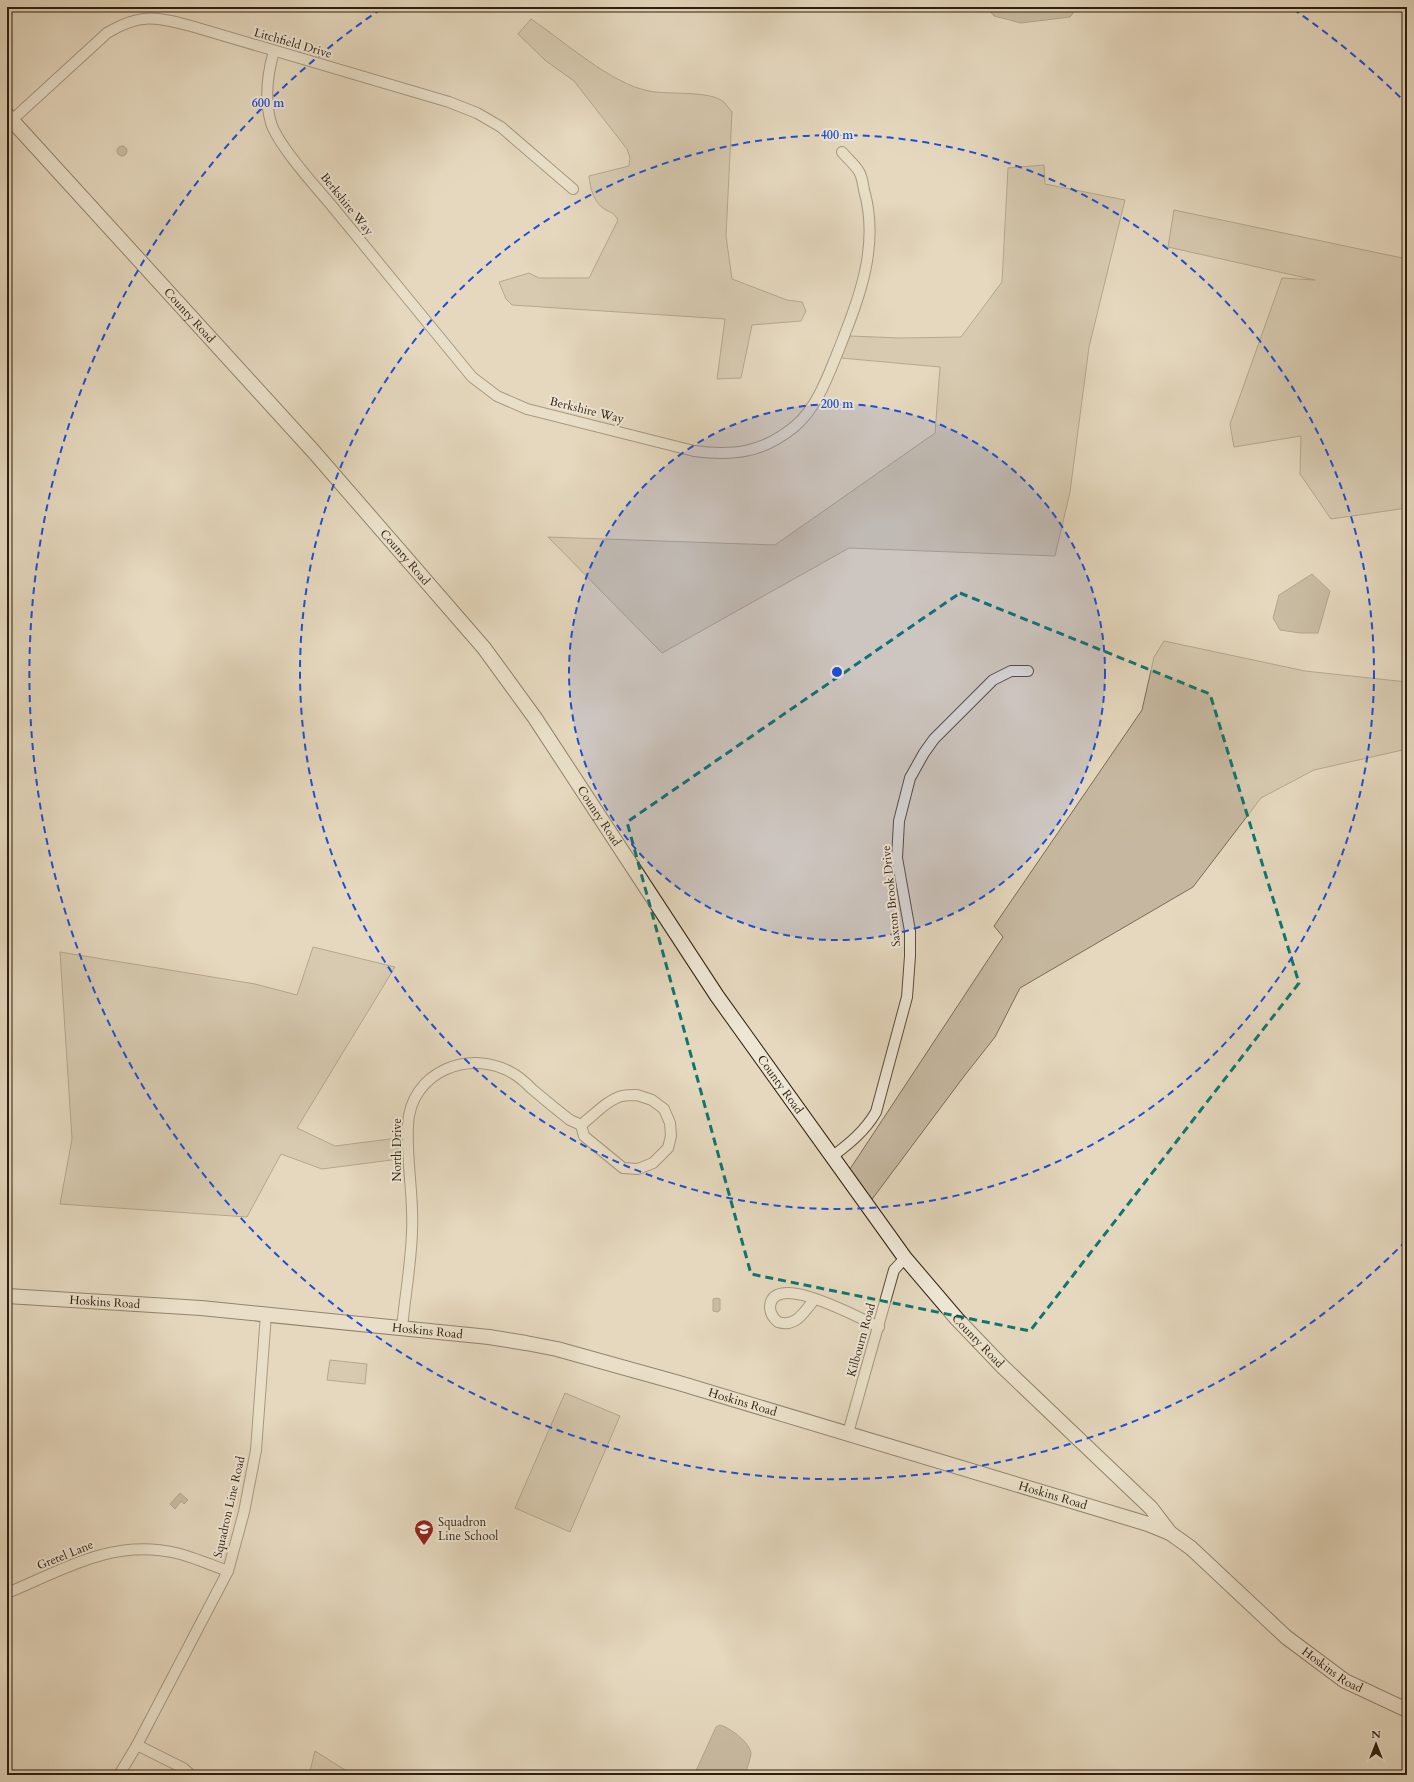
<svg xmlns="http://www.w3.org/2000/svg" width="1414" height="1782" font-family="Cardo,serif">
  <style>
    .green { fill: #c6b8a0; stroke: #7a6b58 }
    .water { fill: #a79982; stroke: #776854 }
    .lines { fill: none; stroke-linecap: round; stroke-linejoin: round }
    .street-casing { stroke: #5c4c3b; stroke-width: 12 }
    .secondary-casing { stroke: #2e1e0f; stroke-width: 16 }
    .street { stroke: #eee6d5; stroke-width: 10 }
    .secondary { stroke: #eee6d5; stroke-width: 14 }
    .marked { fill: none; stroke: #0f766e; stroke-width: 3; stroke-dasharray: 8 5; stroke-linejoin: round }
    .ring { fill: none; stroke: #1d4ed8; stroke-width: 2; stroke-dasharray: 7 5 }
    .labels { text-anchor: middle; dominant-baseline: central; stroke-width: 4; stroke-linejoin: round; paint-order: stroke }
    .street-label { font-size: 12px; fill: #2e1e0f; stroke: #eee6d5 }
    .poi-label { font-size: 12px; fill: #2e1e0f; stroke: #eee6d5; text-anchor: start }
    .centre { fill: #1d4ed8; stroke: #eee6d5; stroke-width: 2 }
    .ring-label { font-size: 12px; text-anchor: middle; font-weight: bold; fill: #1d4ed8; stroke: #eee6d5; stroke-width: 4; stroke-linejoin: round; paint-order: stroke }
  </style>
  <rect width="100%" height="100%" fill="#e5d8be"/>
  <filter id="stains"><feTurbulence type="fractalNoise" baseFrequency=".005" numOctaves="4"/><feColorMatrix values="0 0 0 0 .2 0 0 0 0 .09 0 0 0 0 .02 0 0 0 .5 -.17"/></filter>
  <radialGradient id="worn" r=".72"><stop offset=".6" stop-color="#630" stop-opacity="0"/><stop offset="1" stop-color="#630" stop-opacity=".3"/></radialGradient>
  <!-- green -->
  <g class="green">
    <path d="M531 19C564 41 611 84 649 91 668 95 709 90 724 102 727 105 729 109 732 112L726 236 732 279 787 300 802 302 806 311 801 321 752 325 741 378 717 379 725 319 512 305 506 299 499 282 529 273 539 278H589L618 220C614 213 612 213 606 210 594 204 590 188 589 176L629 166 630 158 627 149 574 81 546 61 518 34Z"/>
    <path d="M1044 165 1045 184 1125 200 1089 347 1070 492 1055 556 849 548 662 653 548 537 775 545 935 433 940 367 841 358 850 336 900 338 961 337 1002 282 1008 168Z"/>
    <path d="M1174 210 1407 259V508L1331 519 1300 474 1301 436 1234 447 1230 424 1282 278 1315 280 1168 247Z"/>
    <path d="M1164 641 1305 671 1407 682V749L1314 770 1261 798 1193 887 1020 988 995 1037 965 1075 870 1202 850 1169 1003 937 994 926 1142 710 1154 657Z"/>
    <path d="M313 947 395 967 297 1128 335 1146 406 1137 407 1158 322 1169 281 1154 247 1217 60 1204 72 1139 60 952 255 984 297 995Z"/>
    <path d="M330 1360 367 1364 365 1384 327 1380Z"/>
    <path d="M565 1393 620 1416 570 1532 515 1508Z"/>
    <path d="M315 1751 353 1775H309Z"/>
  </g>
  <!-- water -->
  <g class="water">
    <path d="M986 7H1078L1070 17 1021 23 994 16Z"/>
    <circle cx="122" cy="151" r="5"/>
    <path d="M1312 574 1330 591 1318 633H1300L1280 630 1273 618 1279 595Z"/>
    <path d="M716 1298 720 1299V1310L718 1312 713 1311V1299Z"/>
    <path d="M180 1493 188 1500 184 1504 181 1501 175 1509 170 1504Z"/>
    <path d="M720 1725C729 1727 751 1743 751 1754 750 1760 747 1768 745 1775H694L716 1727Z"/>
  </g>
  <g class="lines">
    <defs>
      <g id="street">
        <path d="M274 51C267 75 264 98 271 123 278 145 315 186 332 206 378 263 425 320 472 377L497 396 527 409 694 451C733 456 762 453 794 427 817 408 828 376 839 349 859 298 880 246 864 190 863 184 862 175 858 170 854 164 847 158 842 152"/>
        <path d="M12 120 107 33C140 13 156 17 191 26L449 102 477 113 501 127 573 189"/>
        <path d="M637 1095 652 1100 664 1109 670 1123 671 1136 668 1148 653 1163 638 1169 623 1168 584 1136 581 1125C593 1116 607 1100 622 1096 626 1095 632 1095 637 1095Z"/>
        <path d="M833 1156C850 1143 865 1131 876 1112L907 997 910 956V931L897 858 898 840 899 821 910 778 924 753 934 739 993 680 1011 671H1028"/>
        <path d="M815 1299C804 1311 797 1328 778 1322 773 1318 770 1313 770 1307 772 1269 863 1320 879 1327"/>
        <path d="M402 1328C405 1296 411 1264 412 1232 414 1196 406 1161 408 1125 410 1072 470 1047 514 1074 521 1078 527 1084 532 1089 545 1100 557 1110 570 1120L581 1125"/>
        <path d="M848 1433 894 1270 905 1258"/>
        <path d="M7 1593C63 1570 113 1538 176 1553 193 1557 211 1565 228 1571"/>
        <path d="M137 1745 183 1768 191 1775"/>
        <path d="M119 1775 137 1745 228 1571 244 1512 256 1450 266 1314"/>
      </g>
      <g id="secondary">
        <path id="s1" d="M7 115 314 452 484 648 535 718 717 996 905 1258 957 1319 1002 1366 1151 1508 1170 1533"/>
        <path id="s2" d="M7 1296 201 1308 489 1337 526 1343 557 1349 679 1383 1148 1524 1170 1533 1191 1548 1286 1637 1345 1681 1407 1710"/>
      </g>
    </defs>
    <!-- street casing -->
    <use href="#street" class="street-casing"/>
    <!-- secondary casing -->
    <use href="#secondary" class="secondary-casing"/>
    <!-- street -->
    <use href="#street" class="street"/>
    <!-- secondary -->
    <use href="#secondary" class="secondary"/>
  </g>
  <!-- marked area -->
  <path d="M0 0H1414V1782H0ZM960 593 1210 694 1299 983 1030 1331 751 1274 627 822Z" fill="#e5d8be" fill-opacity=".55" fill-rule="evenodd"/>
  <path class="marked" d="M960 593 1210 694 1299 983 1030 1331 751 1274 627 822Z"/>
  <!-- distance rings -->
  <circle cx="837" cy="672" r="268" fill="#1d4ed8" fill-opacity=".12"/>
  <g class="ring">
    <circle cx="837" cy="672" r="268"/>
    <circle cx="837" cy="672" r="537"/>
    <path d="M1406 1241A805 805 0 1 1 381 9M1293 9A805 805 0 0 1 1406 103"/>
  </g>
  <!-- icons -->
  <defs>
    <symbol id="school-pin" viewBox="-11 -11 22 30"><path d="M0 17L-7.5 6A9.5 9.5 0 1 1 7.5 6Z" fill="#8f2418" stroke="#eee6d5"/><path d="M0-5L7-2L0 1L-7-2ZM-4 1L0 2.5L4 1V4Q0 6-4 4Z" fill="#fff"/></symbol>
  </defs>
  <g fill-rule="evenodd">
    <use href="#school-pin" x="413" y="1518" width="22" height="30"/>
  </g>
  <g class="labels">
    <!-- street labels -->
    <g class="street-label">
      <text transform="translate(293 43) rotate(16)">Litchfield Drive</text>
      <text transform="translate(347 204) rotate(51)">Berkshire Way</text>
      <text stroke="none"><textPath href="#s1" startOffset="271">County Road</textPath></text>
      <text transform="translate(587 410) rotate(14)">Berkshire Way</text>
      <text stroke="none"><textPath href="#s1" startOffset="595">County Road</textPath></text>
      <text stroke="none"><textPath href="#s1" startOffset="919">County Road</textPath></text>
      <text transform="translate(891 896) rotate(-96)">Saxton Brook Drive</text>
      <text stroke="none"><textPath href="#s1" startOffset="1243">County Road</textPath></text>
      <text transform="translate(397 1150) rotate(-90)">North Drive</text>
      <text stroke="none"><textPath href="#s2" startOffset="98">Hoskins Road</textPath></text>
      <text stroke="none"><textPath href="#s2" startOffset="422">Hoskins Road</textPath></text>
      <text transform="translate(861 1340) rotate(-74)">Kilbourn Road</text>
      <text stroke="none"><textPath href="#s1" startOffset="1567">County Road</textPath></text>
      <text stroke="none"><textPath href="#s2" startOffset="746">Hoskins Road</textPath></text>
      <text stroke="none"><textPath href="#s2" startOffset="1070">Hoskins Road</textPath></text>
      <text transform="translate(229 1507) rotate(-77)">Squadron Line Road</text>
      <text transform="translate(65 1555) rotate(-22)">Gretel Lane</text>
      <text stroke="none"><textPath href="#s2" startOffset="1406">Hoskins Road</textPath></text>
    </g>
    <!-- poi labels -->
    <g class="poi-label">
      <text x="438" y="1522">Squadron<tspan x="438" dy="14">Line School</tspan></text>
    </g>
  </g>
  <circle cx="837" cy="672" r="6" class="centre"/>
  <g class="ring-label">
    <text x="268" y="107">600 m</text>
    <text x="837" y="139">400 m</text>
    <text x="837" y="408">200 m</text>
  </g>
  <!-- margin -->
  <rect width="1414" height="1782" fill="none" stroke="#e5d8be" stroke-width="24"/>
  <rect x="8" y="8" width="1398" height="1766" fill="none" stroke="#2e1e0f" stroke-width="2"/>
  <rect x="12" y="12" width="1390" height="1758" fill="none" stroke="#2e1e0f"/>
  <!-- north arrow -->
  <g transform="translate(1376 1744)" stroke="#eee6d5" stroke-width="3" paint-order="stroke">
  <path d="M0-3L7 15L0 10L-7 15Z" fill="#2e1e0f"/>
  <text y="-6" font-size="11" font-weight="bold" text-anchor="middle" fill="#2e1e0f">N</text>
  </g>
  <rect width="100%" height="100%" filter="url(#stains)"/>
  <rect width="100%" height="100%" fill="url(#worn)"/>
</svg>
